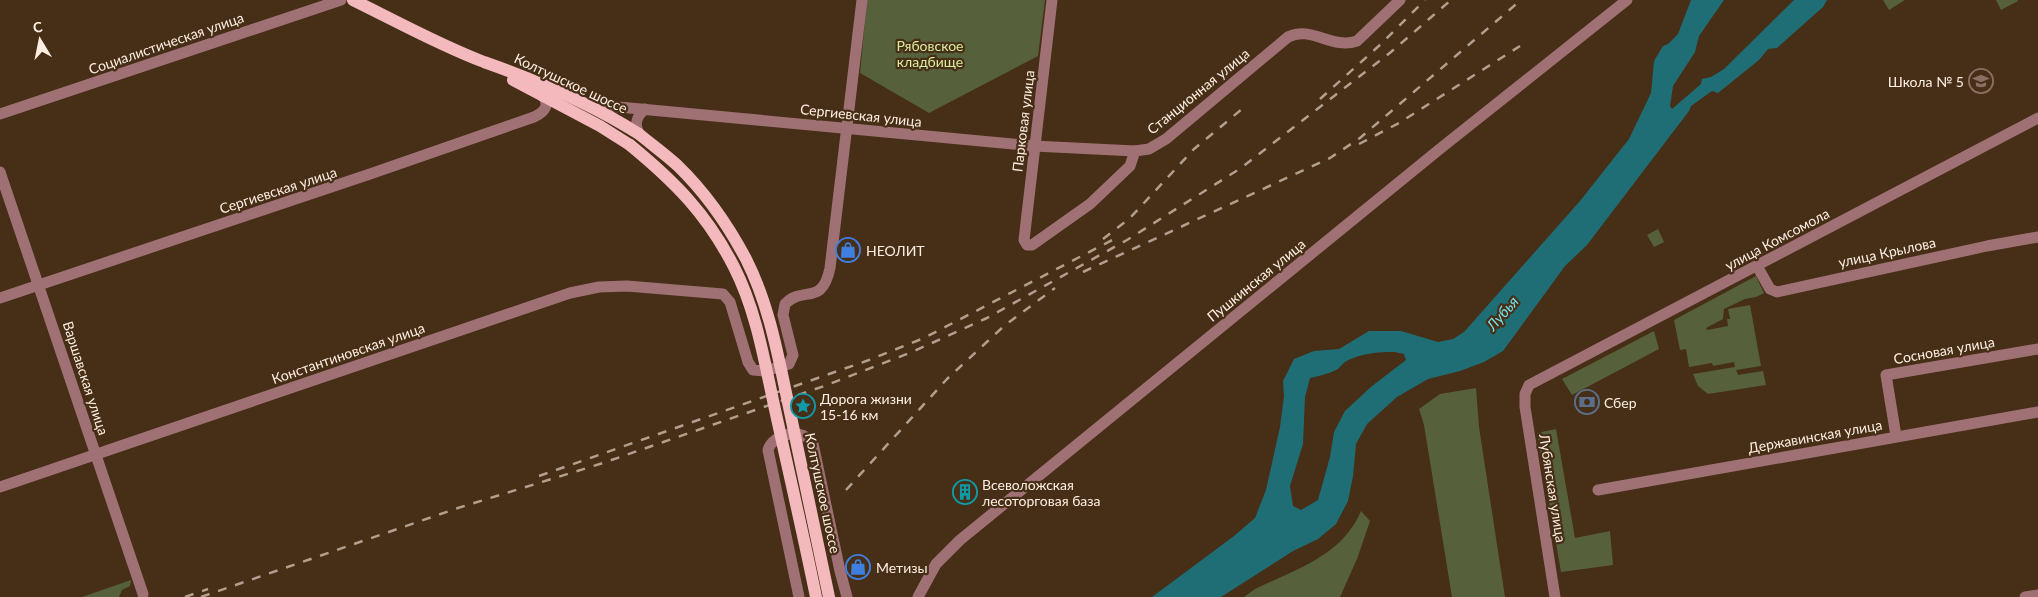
<svg xmlns="http://www.w3.org/2000/svg" width="2038" height="597" font-family="Lato,sans-serif">
  <style>
    .green { fill: #56603b }
    .water { fill: #206e75; fill-rule: evenodd }
    .lines { fill: none; stroke-linecap: round; stroke-linejoin: round }
    .minor { stroke: #a07174; stroke-width: 11 }
    .major { stroke: #f4b9bc; stroke-width: 12 }
    .rail { stroke: #b29f8e; stroke-width: 2.5; stroke-dasharray: 9 9; stroke-linecap: butt }
    .major-bridge { stroke: #f4b9bc; stroke-width: 12 }
    .labels { text-anchor: middle; dominant-baseline: central; stroke-width: 4.5; stroke-linejoin: round; paint-order: stroke }
    .street-label { font-size: 14px; fill: #feeee1; stroke: #462e17 }
    .park-label { font-size: 14px; fill: #d9ee9f; stroke: #462e17 }
    .poi-label { font-size: 14px; fill: #feeee1; stroke: #462e17; text-anchor: start }
    .water-label { font-size: 15px; font-style: italic; fill: #74e5f0; stroke: #462e17 }
  </style>
  <rect width="100%" height="100%" fill="#462e17"/>
  <!-- green -->
  <g class="green">
    <path d="M867 0H1045L1038 56 929 113 860 73Z"/>
    <path d="M1883 0H1905L1889 10Z"/>
    <path d="M1996 0H2017L2018 1 2001 10Z"/>
    <path d="M1658 229 1664 242 1654 247 1647 235Z"/>
    <path d="M1756 276 1764 293 1756 297 1745 299 1724 309 1723 319 1706 328 1707 330 1728 326 1727 319H1730L1728 309 1750 305 1761 366 1736 370 1738 375 1763 371 1766 385 1708 394 1698 386 1693 374 1735 367 1734 362 1713 366 1712 363 1689 367 1686 349 1680 350 1674 320Z"/>
    <path d="M1654 331 1659 349 1572 395 1562 379Z"/>
    <path d="M1476 388 1479 427 1505 597H1452L1424 425 1419 409 1440 394Z"/>
    <path d="M1556 429 1575 538 1610 531 1613 565 1561 572 1537 433Z"/>
    <path d="M1361 511 1370 521 1357 559 1340 597H1244L1255 589C1296 569 1342 556 1361 511Z"/>
    <path d="M131 580 130 586 122 590 119 597H82Z"/>
  </g>
  <!-- water -->
  <path class="water" d="M1691 0H1724L1699 36 1695 52 1673 86 1670 106 1672 109 1701 84 1702 79 1711 77 1724 69 1794 0H1827L1823 7 1777 48 1768 49 1759 60 1718 93 1712 91 1691 106 1689 111 1587 245 1565 266 1503 351 1484 362 1460 371 1428 379 1397 397 1367 424 1356 444 1353 476 1348 501 1336 524 1318 539 1293 551 1221 597H1152L1234 536 1255 518 1266 490 1280 427 1284 396 1283 381 1294 359 1314 351 1339 349 1369 331H1401L1438 342 1453 339 1464 332 1580 201 1629 139 1651 93 1654 61 1663 46 1668 44 1678 34ZM1395 352 1404 354 1406 360 1372 386 1345 411 1334 432 1330 457 1318 500 1301 510 1293 506 1290 486 1303 444 1305 397 1310 378C1319 376 1328 374 1336 370 1340 368 1342 364 1345 362 1360 353 1378 352 1395 352Z"/>
  <g class="lines">
    <!-- minor -->
    <g class="minor">
      <path d="M1052 0 1024 240 1027 245H1032L1090 204 1130 166 1135 151 1149 149 1166 139 1288 37C1311 25 1332 50 1357 41L1400 0"/>
      <path d="M587 104 1034 146 1135 151"/>
      <path d="M0 114 341 0"/>
      <path d="M639 134C634 124 636 117 645 109"/>
      <path d="M0 172 143 594"/>
      <path d="M1757 266 1770 289 1777 292 1987 246 2038 237"/>
      <path d="M0 298 370 174 534 117C545 112 551 104 541 94"/>
      <path d="M1896 436 1886 375 2038 349"/>
      <path d="M0 487 570 293 599 287 627 286 723 294 730 302 748 362 753 370 765 371 789 364 793 355 783 315 785 304C803 285 822 307 830 268L862 0"/>
      <path d="M1598 490 2038 412"/>
      <path d="M799 597 768 450C773 433 804 427 813 444L840 571 847 597"/>
      <path d="M918 597 936 564 960 540 1441 148 1627 0"/>
      <path d="M1555 597 1525 407V394L1529 385 2038 118"/>
      <path d="M2025 597 2038 595"/>
    </g>
    <!-- major -->
    <g class="major">
      <path d="M353 0C396 21 439 45 484 62 538 81 590 103 639 134"/>
      <path d="M513 80 600 126 630 145"/>
    </g>
    <!-- rail -->
    <g class="rail">
      <path d="M1320 99 1381 44 1425 0"/>
      <path d="M1359 144 1399 123 1520 46"/>
      <path d="M1103 239 1130 218 1194 149 1242 109"/>
      <path d="M1083 272 1330 158 1360 138 1521 0"/>
      <path d="M539 476 869 360 924 338 1120 236"/>
      <path d="M846 490 947 379 1004 326 1055 288"/>
      <path d="M185 597 208 589"/>
      <path d="M201 597 458 508 603 463 827 385 912 352 987 318 1127 240 1241 168 1391 52 1451 0"/>
    </g>
    <!-- major-bridge -->
    <g class="major-bridge">
      <path d="M639 134C651 144 665 154 677 165 705 192 728 225 746 259 770 306 779 361 790 412 803 474 816 535 829 597"/>
      <path d="M630 145C675 182 707 214 734 267 756 310 764 359 774 405 788 469 803 533 816 597"/>
    </g>
  </g>
  <!-- icons -->
  <defs>
    <symbol id="school-ring" viewBox="-11 -11 22 22"><circle r="9.5" fill="#462e17" stroke="#8d6e63" stroke-width="1.5"/><path d="M0-5L7-2L0 1L-7-2ZM-4 1L0 2.5L4 1V4Q0 6-4 4Z" fill="#8d6e63"/></symbol>
    <symbol id="shop-ring" viewBox="-11 -11 22 22"><circle r="9.5" fill="#462e17" stroke="#3f7fe0" stroke-width="1.5"/><path d="M-5-2.5h2.3a2.7 3.5 0 0 1 5.4 0H5L5.5 6h-11ZM-1.5-2.5h3a1.5 2.3 0 0 0-3 0Z" fill="#3f7fe0"/></symbol>
    <symbol id="bank-ring" viewBox="-11 -11 22 22"><circle r="9.5" fill="#462e17" stroke="#5c6f8a" stroke-width="1.5"/><path d="M-6-4H6V4H-6ZM0-2.3a2.3 2.3 0 1 0 0 4.6a2.3 2.3 0 1 0 0-4.6Z" fill="#5c6f8a"/></symbol>
    <symbol id="sight-ring" viewBox="-11 -11 22 22"><circle r="9.5" fill="#462e17" stroke="#0f9aa8" stroke-width="1.5"/><path d="M0-6L1.8-2.2L6-1.7L2.9 1.2L3.7 5.4L0 3.3L-3.7 5.4L-2.9 1.2L-6-1.7L-1.8-2.2Z" fill="#0f9aa8"/></symbol>
    <symbol id="building-ring" viewBox="-11 -11 22 22"><circle r="9.5" fill="#462e17" stroke="#0f9aa8" stroke-width="1.5"/><path d="M-4-6H4V6H1V3H-1V6H-4ZM-2.5-4.3h1.7v1.8h-1.7ZM.8-4.3h1.7v1.8H.8ZM-2.5-1h1.7V.8h-1.7ZM.8-1h1.7V.8H.8Z" fill="#0f9aa8"/></symbol>
  </defs>
  <g fill-rule="evenodd">
    <use href="#school-ring" x="1967" y="67" width="28" height="28"/>
    <use href="#shop-ring" x="834" y="236" width="28" height="28"/>
    <use href="#bank-ring" x="1573" y="388" width="28" height="28"/>
    <use href="#sight-ring" x="789" y="392" width="28" height="28"/>
    <use href="#building-ring" x="951" y="478" width="28" height="28"/>
    <use href="#shop-ring" x="844" y="553" width="28" height="28"/>
  </g>
  <g class="labels">
    <!-- street labels -->
    <g class="street-label">
      <text transform="translate(166 43) rotate(-19)">Социалистическая улица</text>
      <text transform="translate(571 83) rotate(25)">Колтушское шоссе</text>
      <text transform="translate(1198 91) rotate(-39)">Станционная улица</text>
      <text transform="translate(861 115) rotate(6)">Сергиевская улица</text>
      <text transform="translate(1023 121) rotate(-83)">Парковая улица</text>
      <text transform="translate(278 190) rotate(-18)">Сергиевская улица</text>
      <text transform="translate(1777 239) rotate(-28)">улица Комсомола</text>
      <text transform="translate(1887 252) rotate(-12)">улица Крылова</text>
      <text transform="translate(1256 280) rotate(-39)">Пушкинская улица</text>
      <text transform="translate(1944 350) rotate(-10)">Сосновая улица</text>
      <text transform="translate(348 353) rotate(-19)">Константиновская улица</text>
      <text transform="translate(86 378) rotate(72)">Варшавская улица</text>
      <text transform="translate(1815 436) rotate(-10)">Державинская улица</text>
      <text transform="translate(1553 488) rotate(81)">Лубянская улица</text>
      <text transform="translate(823 493) rotate(78)">Колтушское шоссе</text>
    </g>
    <!-- park labels -->
    <g class="park-label">
      <text x="930" y="45">Рябовское<tspan x="930" dy="16">кладбище</tspan></text>
    </g>
    <!-- poi labels -->
    <g class="poi-label">
      <text x="1964" y="81" text-anchor="end">Школа № 5</text>
      <text x="866" y="250">НЕОЛИТ</text>
      <text x="820" y="398">Дорога жизни<tspan x="820" dy="16">15-16 км</tspan></text>
      <text x="1604" y="402">Сбер</text>
      <text x="982" y="484">Всеволожская<tspan x="982" dy="16">лесоторговая база</tspan></text>
      <text x="876" y="567">Метизы</text>
    </g>
    <!-- water labels -->
    <g class="water-label">
      <text transform="translate(1502 313) rotate(-49)">Лубья</text>
    </g>
  </g>
  <!-- north arrow -->
  <g transform="translate(40 40) rotate(350)" stroke="#462e17" stroke-width="4" paint-order="stroke">
  <path d="M0-4L9 19L0 12L-9 19Z" fill="#feeee1"/>
  <text y="-8" font-size="14" font-weight="bold" text-anchor="middle" fill="#feeee1">С</text>
  </g>
</svg>
